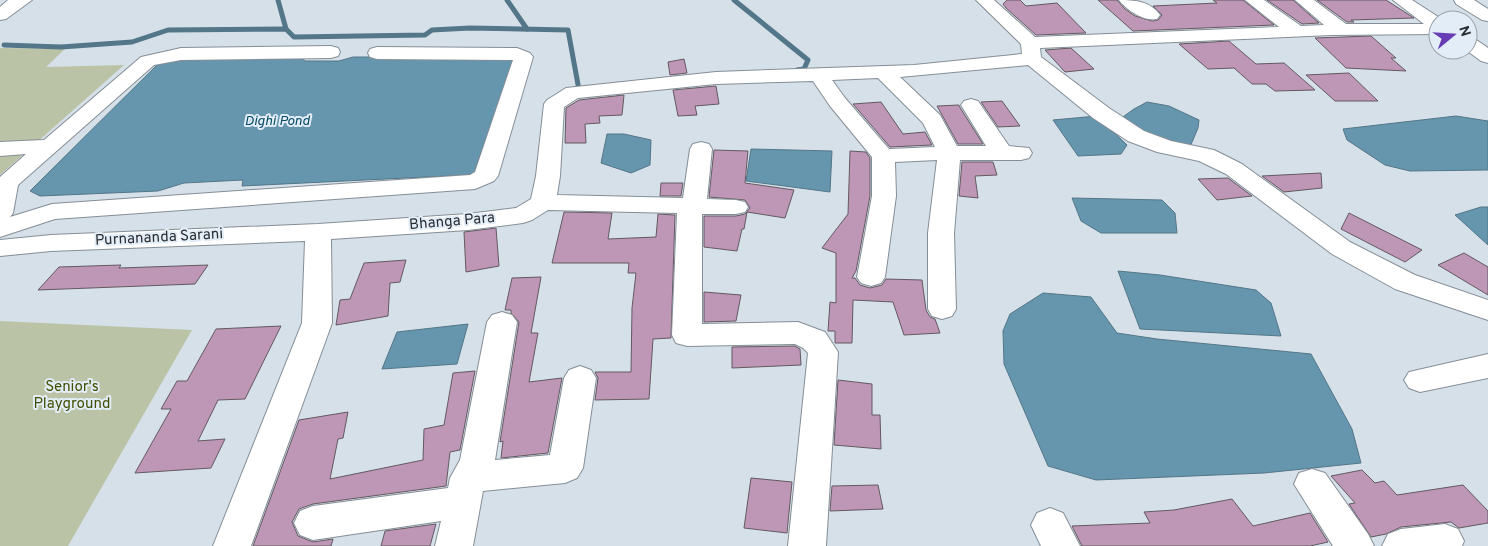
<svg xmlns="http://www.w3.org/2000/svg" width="1488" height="546" font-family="Overpass,sans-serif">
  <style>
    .green { fill: #bbc3a6 }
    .water { fill: #6596ae; stroke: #537688 }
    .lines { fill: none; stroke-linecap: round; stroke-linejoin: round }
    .stream { stroke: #537688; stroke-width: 5 }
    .building { fill: #be96b6; stroke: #635961 }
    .minor-casing { stroke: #858e96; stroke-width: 2 }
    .minor { fill: #fff; fill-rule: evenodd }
    .labels { text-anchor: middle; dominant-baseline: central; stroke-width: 4; stroke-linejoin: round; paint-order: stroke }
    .far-water-label { font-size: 14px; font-style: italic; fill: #024963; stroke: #e3edf7 }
    .street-label { font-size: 15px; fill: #2a2d31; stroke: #e3edf7 }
    .park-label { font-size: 15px; fill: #424f03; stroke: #e3edf7 }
  </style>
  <rect width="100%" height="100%" fill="#d6e0e9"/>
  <!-- green -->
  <g class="green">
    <path d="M0 48 65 49 46 67 124 65 0 175Z"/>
    <path d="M0 321 192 330 68 546H0Z"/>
  </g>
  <!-- water -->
  <g class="water">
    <path d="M300 57 305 61H339L353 57H509L513 61 474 173 468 175 242 186 243 180 184 183 158 191 40 196 30 191 160 62 170 59Z"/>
    <path d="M1147 102 1169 106 1199 120 1198 128 1190 147 1143 135 1120 119 1134 109Z"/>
    <path d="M1097 116 1127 145 1121 154 1078 156 1053 120Z"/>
    <path d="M1456 116 1488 121V170L1410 171 1385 165 1347 140 1343 129Z"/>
    <path d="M607 134H624L651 140 650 165 631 173 601 163Z"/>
    <path d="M751 149 832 151 830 192 746 181Z"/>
    <path d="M1072 198 1162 200 1175 213 1177 233H1101L1081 221Z"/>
    <path d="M1481 207H1488V245L1455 215Z"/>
    <path d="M1118 271 1160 275 1256 290 1271 303 1281 336 1140 329Z"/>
    <path d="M1043 293 1091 297 1117 333 1157 339 1311 354 1352 429 1361 463 1264 473 1096 480 1048 466 1004 364 1003 331 1010 314Z"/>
    <path d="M468 324 457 364 382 369 397 332Z"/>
  </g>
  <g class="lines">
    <!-- stream -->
    <g class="stream">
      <path d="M278 0 286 29"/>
      <path d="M507 0 527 29"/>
      <path d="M734 0 808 60 804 69 797 70"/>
      <path d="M4 45 61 47 132 42 168 30 286 29 294 37 425 35 432 30 470 28 568 30 579 90 585 89"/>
    </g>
  </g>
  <!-- building -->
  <g class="building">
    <path d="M1007 0H1020L1026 6 1057 3 1086 33 1036 35 1006 8 1003 4Z"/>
    <path d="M1098 0H1117L1125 9 1135 16 1152 21 1158 20 1162 15 1153 6 1217 3 1213 0H1243L1274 25 1133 31Z"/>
    <path d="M1267 0H1293L1319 23 1302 24Z"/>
    <path d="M1317 0H1386L1414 18 1351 20 1354 22H1347Z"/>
    <path d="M1371 36 1396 58H1391L1406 71 1346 68 1315 38Z"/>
    <path d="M1229 41 1256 64 1284 63 1315 90 1275 91 1266 84H1252L1234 68 1208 69 1179 44Z"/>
    <path d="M1071 48 1094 69 1065 72 1045 50Z"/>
    <path d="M684 59 687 73 670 75 668 62Z"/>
    <path d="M1349 73 1378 101H1335L1306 75Z"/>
    <path d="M716 86 719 104 695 106 697 115 678 116 673 90Z"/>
    <path d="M624 95 622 115 599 116 600 123 585 124 586 143H565L566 108 579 100Z"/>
    <path d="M1002 101 1020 126 998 127 981 102Z"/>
    <path d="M881 102 903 134 925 132 932 145 890 147 853 104Z"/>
    <path d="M959 105V106L983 144H958L937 106Z"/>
    <path d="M714 150 748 151 745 183 794 190 785 218 747 212 744 229H742L737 251 704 247V216H736L745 214 750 208 745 200 709 197Z"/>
    <path d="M850 151 866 152 870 158V196L856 271 852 278H855L860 285 870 288 882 285 886 279 922 280 926 310 930 317 935 319 940 333 904 335 893 302 853 300 852 343H835V331H828L830 302 836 303V253L822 248 848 214Z"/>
    <path d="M962 162H993L997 175 975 176 978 198 959 196Z"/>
    <path d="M1321 173 1322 188 1284 192 1262 176Z"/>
    <path d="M1228 178 1252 196 1217 200 1198 179Z"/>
    <path d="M661 183H683L681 196H660Z"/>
    <path d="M564 212 612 213 608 239 656 237 658 214 675 215 671 338 653 339 649 399 595 400 598 378 595 372H631L632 308 636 273H628L629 263H552Z"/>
    <path d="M1349 213 1422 250 1405 262 1341 229Z"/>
    <path d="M496 228 499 266 466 272 464 232Z"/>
    <path d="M1464 253 1488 267V295L1438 265Z"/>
    <path d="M406 260 400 282 390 283 388 316 336 325 340 300 350 299 364 263Z"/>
    <path d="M121 265 119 268 208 265 195 284 38 290 59 267Z"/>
    <path d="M541 277 531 333H538L529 382 562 378 548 453 501 458 503 441 500 442 519 322 511 313V310H505L512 278Z"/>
    <path d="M704 292 741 295 736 321 704 322Z"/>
    <path d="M281 326 245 399 218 400 198 441 225 439 211 468 135 473 171 409H161L177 381H187L216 329Z"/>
    <path d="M795 346 800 349 801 365 732 368V347Z"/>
    <path d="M475 371 460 450 450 452 446 486 313 504 299 509 292 522 298 536 313 542 333 539 331 546H253L299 420 348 412 343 438 338 439 330 479 423 460 424 429 444 425 453 373Z"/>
    <path d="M838 380 872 384V415H880L881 449 834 445Z"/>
    <path d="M1362 470 1375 483 1384 481 1397 495 1463 485 1488 511V523L1459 528 1451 522 1401 527 1386 534 1371 537 1349 504 1355 503 1331 476Z"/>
    <path d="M751 478 792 482 787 533 744 528Z"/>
    <path d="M878 485 883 509 830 511 832 486Z"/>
    <path d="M1232 499 1253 526 1310 513 1328 542 1310 546H1082L1072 526 1150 523 1144 512 1174 510Z"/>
    <path d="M436 524 430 546H381L385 531Z"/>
  </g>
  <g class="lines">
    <defs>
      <g id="minor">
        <path d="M8 0H32L6 19 0 20V7Z"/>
        <path d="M976 0H994L1035 37 1279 27 1245 0H1264L1301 26 1324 25 1295 0H1314L1346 24H1424L1393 0H1412L1443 20H1438V34L1331 35 1040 48 1041 57 1109 108 1144 131 1171 141 1214 150 1242 164 1350 242 1415 275 1488 300V320L1395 289 1332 254 1226 174 1199 161 1157 152 1128 141 1093 118 1028 65 900 77 940 115 957 146H986L961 105 964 101 971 99 978 101 1009 146 1029 148 1032 153 1029 158 1021 160H960L954 233 956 309 952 316 942 319 932 316 928 309V233L937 160 895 162 896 196 885 277 881 283 871 286 861 283 857 277 872 196V157L830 106 813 81 716 84 578 98 564 107 560 176 557 195 683 198 690 149 693 144 701 142 709 144 712 149 707 199 736 200 745 202 748 207 745 212 736 214H702V324L798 322 825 332 838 352 826 546H788L808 353 803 348 795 344 687 346 676 343 672 335 677 213 548 210 532 220 523 223 468 230 331 239 332 323 251 546H213L302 323 305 241 51 251 0 256V240L51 235 318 224 468 214 516 208 531 199 536 176 544 104 547 100 566 88 716 72 914 65 1022 54 1021 44ZM878 78 923 123 935 147 889 149 845 98 832 80Z"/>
        <path d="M1119 0C1134 0 1150 1 1160 15L1157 19C1145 22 1126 10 1119 0Z"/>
        <path d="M1454 0H1474L1488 9V21L1482 20 1456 4Z"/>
        <path d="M1468 37 1475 39 1488 48V63L1481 61 1466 50H1468Z"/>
        <path d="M331 46 338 48 340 52 338 56 331 58 181 60 154 65 18 185 13 213 10 217 52 204 470 175 475 172 513 60 377 59 370 57 368 53 370 49 377 47 517 48 530 53 533 57 498 176 494 181 475 189 55 219 0 237V177L26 154 0 156V142L44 140 141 57 181 48Z"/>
        <path d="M502 312 512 315 517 322 495 460 550 455 564 378 569 370 580 366 591 370 596 378 583 468 577 478 565 483 483 491 473 546H435L441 521 313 540 300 535 294 523 300 511 313 506 448 488 450 478 460 460 487 322 492 315Z"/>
        <path d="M1488 354V378L1420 392 1409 388 1404 380 1409 372Z"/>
        <path d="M1312 469 1325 473 1368 534 1374 546H1333L1294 484 1299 473Z"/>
        <path d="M1050 508 1063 513 1080 546H1041L1031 525 1037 513Z"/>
        <path d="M1445 524 1458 529 1464 541 1462 546H1382L1388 534 1401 529Z"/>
      </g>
    </defs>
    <!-- minor casing -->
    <use href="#minor" class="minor-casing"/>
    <!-- minor -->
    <use href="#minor" class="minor"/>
  </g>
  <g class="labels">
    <!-- far-water labels -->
    <g class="far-water-label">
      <text x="277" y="121">Dighi Pond</text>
    </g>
    <!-- street labels -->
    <g class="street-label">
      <text transform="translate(452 222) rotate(-5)">Bhanga Para</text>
      <text transform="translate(159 238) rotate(-3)">Purnananda Sarani</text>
    </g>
    <!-- park labels -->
    <g class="park-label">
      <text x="72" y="387">Senior's<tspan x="72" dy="17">Playground</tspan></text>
    </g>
  </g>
  <!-- north arrow -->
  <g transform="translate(1453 35) rotate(72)"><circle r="24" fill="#e3edf7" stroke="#99a0a8"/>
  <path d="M0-4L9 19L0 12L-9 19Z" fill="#673cb4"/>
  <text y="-8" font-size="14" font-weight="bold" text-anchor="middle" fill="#2a2d31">N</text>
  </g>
</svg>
